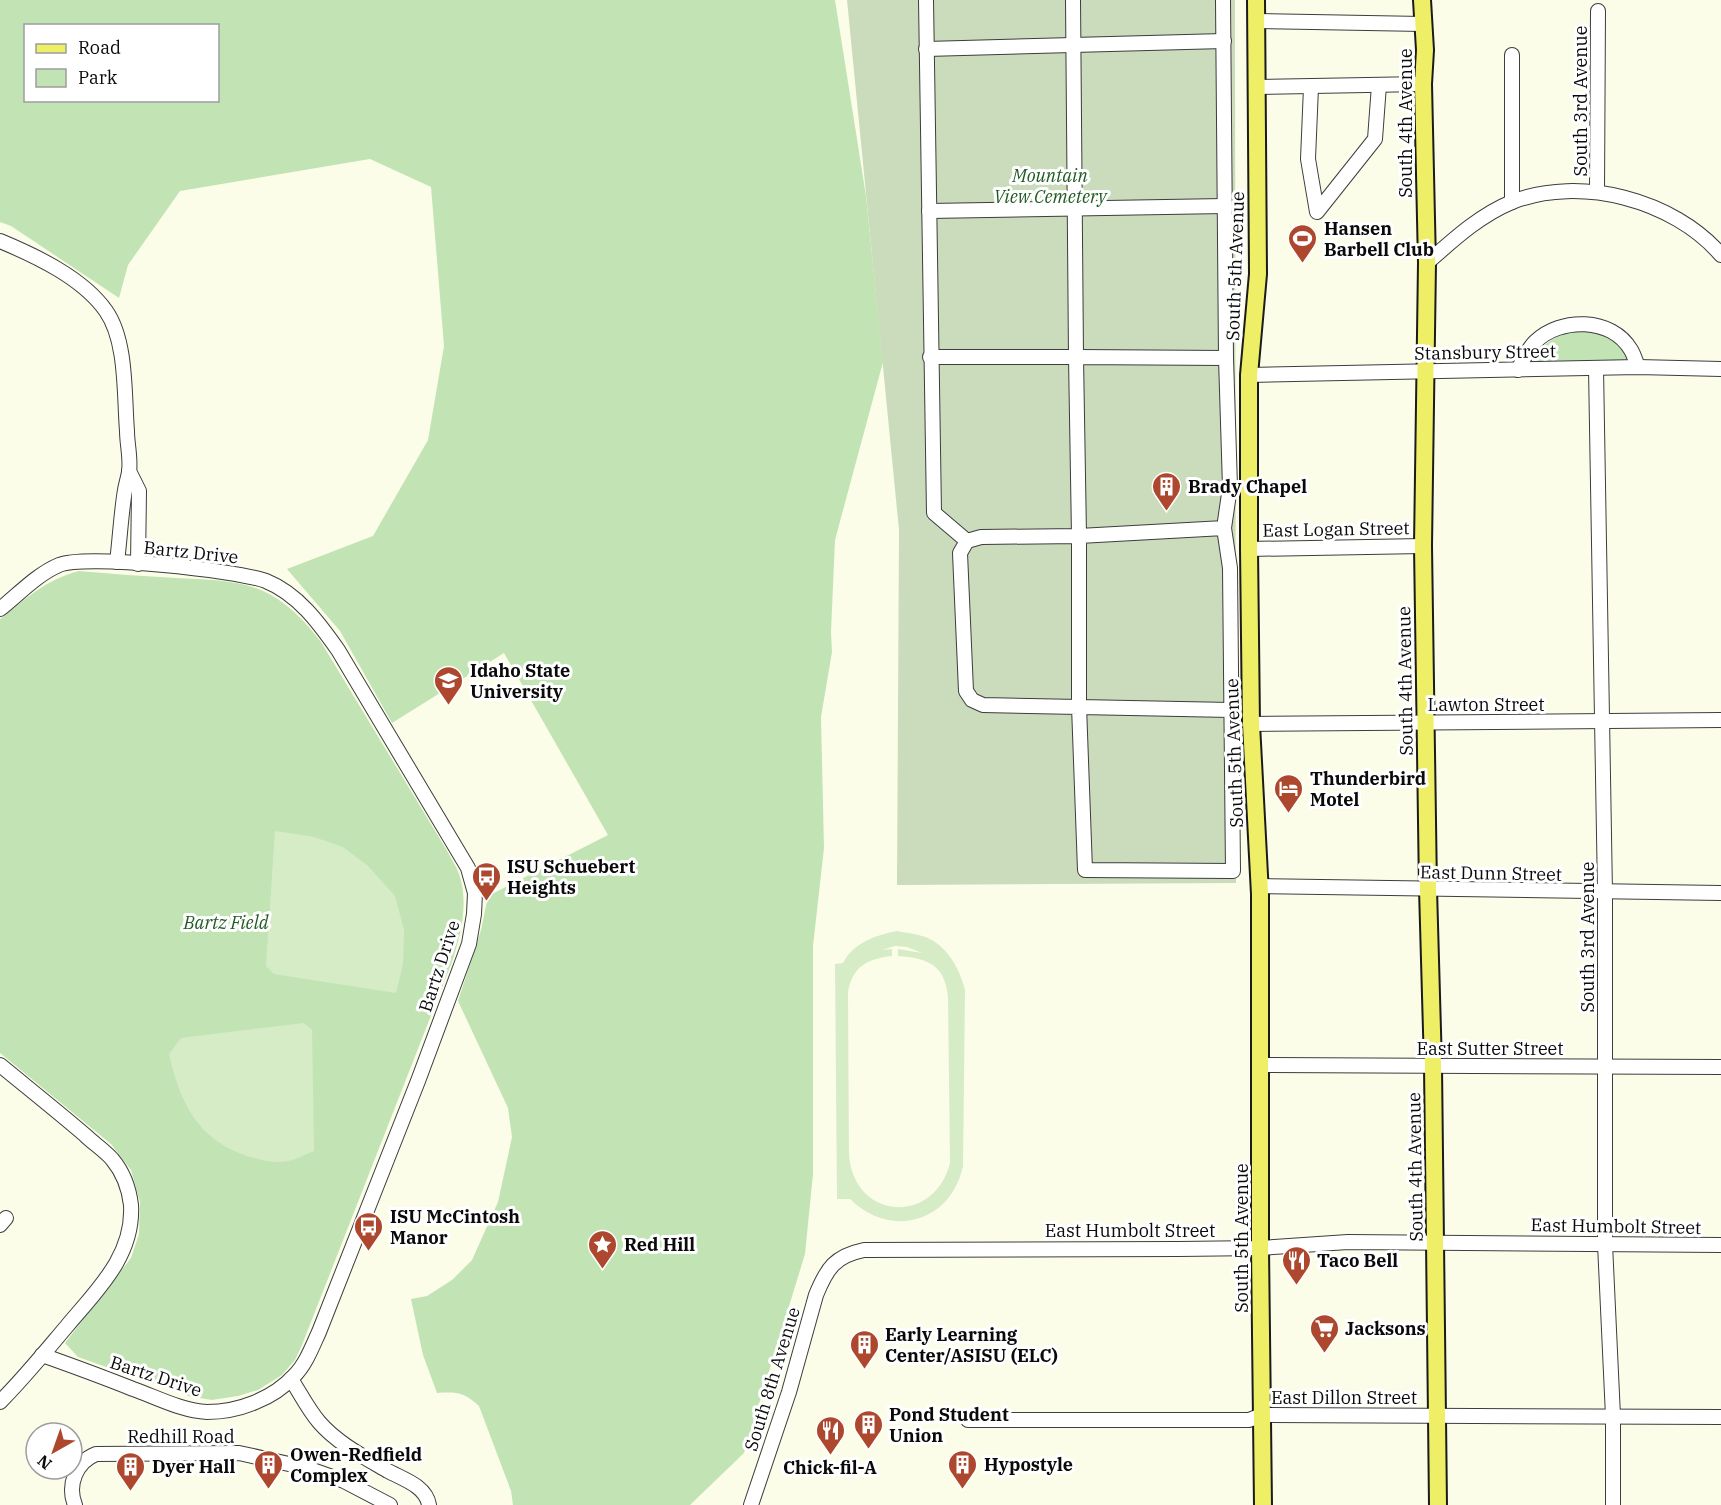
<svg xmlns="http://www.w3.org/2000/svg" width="1721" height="1505" font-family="'IBM Plex Serif',serif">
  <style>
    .green { fill: #c2e4b5; fill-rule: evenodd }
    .cemetery { fill: #cadcbc }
    .pitch { fill: #d6ecc6; fill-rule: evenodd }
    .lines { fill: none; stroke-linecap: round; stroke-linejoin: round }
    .minor-casing { stroke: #3d3d3d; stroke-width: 16 }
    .major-casing { stroke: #1b1b1b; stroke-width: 20 }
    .minor { stroke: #fff; stroke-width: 14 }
    .major { stroke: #eeee67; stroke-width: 16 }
    .labels { text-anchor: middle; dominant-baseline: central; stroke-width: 6; stroke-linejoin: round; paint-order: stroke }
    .street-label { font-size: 18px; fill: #0a0a0a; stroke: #fff }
    .park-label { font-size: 18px; font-style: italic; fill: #205b22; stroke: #fff }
    .poi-label { font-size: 18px; font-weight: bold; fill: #0a0a0a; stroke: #fff; text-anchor: start }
  </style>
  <rect width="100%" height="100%" fill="#fcfde8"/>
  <!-- green -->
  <g class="green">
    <path d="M0 0H835L866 196 883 362 835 540 831 632 832 652 821 717 824 848 813 946V1174L805 1254 744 1453 690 1505H513L511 1491 479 1406C464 1392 456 1392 437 1393L423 1355 411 1299 427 1296 452 1280 472 1260 498 1202 512 1137 508 1108 458 1001 481 930 488 896 608 835 504 653 392 723 340 631 287 569 373 536 428 440 444 346 431 187 370 159 180 191 128 265 119 298 11 226 0 222ZM26 26H218V100H26Z"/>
    <path d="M1573 331C1594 331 1619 336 1627 358L1625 363H1535L1533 359C1542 344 1555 336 1573 331Z"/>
    <path d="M79 571C112 574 144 576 176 578 208 580 243 579 271 595 291 606 307 624 321 642L446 849C450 857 456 865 459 874 469 902 461 935 452 962L302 1345 295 1360 282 1375 258 1390 238 1396 212 1400 188 1396 78 1357 65 1343 131 1258 139 1234 140 1202 131 1170 111 1144 0 1053V619C27 598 45 580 79 571Z"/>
  </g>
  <!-- cemetery -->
  <path class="cemetery" d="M847 0H1235L1236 883 897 885 899 530Z"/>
  <!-- pitch -->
  <g class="pitch">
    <path d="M275 831 314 837 343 847 368 866 395 896 404 930 403 964 396 993 274 974 266 966Z"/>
    <path d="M897 931C907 933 920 934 930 939 949 949 960 970 965 990L963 1166C951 1223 890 1239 850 1199H837L835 964 843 963C853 943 876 935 897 931ZM895 946 907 947 922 953 898 949V956C928 958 945 965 948 997L950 1163C934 1226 854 1220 849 1155L848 992C853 966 867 959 892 956V949L882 950Z"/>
    <path d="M304 1023 312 1030 314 1151C306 1154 297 1159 288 1161 275 1164 260 1160 247 1156 197 1139 180 1102 169 1054L181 1038Z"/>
  </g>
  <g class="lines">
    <defs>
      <g id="minor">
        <path d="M926 0 934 513 967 541"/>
        <path d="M1223 0 1226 358"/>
        <path d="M1256 21 1423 24"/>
        <path d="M926 49 1224 41"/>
        <path d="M1512 55V202"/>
        <path d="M1256 87 1423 84"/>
        <path d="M1311 87 1308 159 1317 212 1375 139 1379 85"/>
        <path d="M1597 191 1598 11"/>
        <path d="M929 211 1225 206"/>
        <path d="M0 241C36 256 83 278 106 311 127 341 124 394 127 431 127 444 131 459 129 472 128 478 126 484 125 490 121 514 120 538 117 562"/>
        <path d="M1427 263C1453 240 1480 215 1512 202 1580 175 1674 200 1721 255"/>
        <path d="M930 357H1076L1073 0"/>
        <path d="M1596 368 1605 893V1244L1613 1416V1505"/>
        <path d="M1518 370C1523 360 1527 350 1535 342 1560 317 1612 317 1631 350 1634 355 1636 362 1638 367"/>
        <path d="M1249 375 1638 367 1721 369"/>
        <path d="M129 471 139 491 138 564"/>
        <path d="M1224 528 1079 536 1076 357 1226 358 1230 487 1224 528 1230 568 1233 871 1085 870 1079 706V536L981 537 967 541 960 553 966 691 972 700 983 705 1231 710"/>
        <path d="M1249 549 1423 546"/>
        <path d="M0 609C19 594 36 575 59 565 85 554 236 570 266 581 298 594 319 623 338 650L468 868 475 893 474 914 469 944 418 1081 319 1332C312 1347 306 1364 294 1376 273 1399 238 1412 207 1412 182 1411 156 1397 133 1389 103 1377 73 1366 42 1355"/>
        <path d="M1251 724 1721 720"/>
        <path d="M1260 886 1721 893"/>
        <path d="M0 1065C28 1088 57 1111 85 1135 93 1143 104 1150 112 1159 123 1172 129 1188 131 1205 134 1256 97 1290 67 1326 45 1352 24 1378 0 1402"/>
        <path d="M1260 1065 1721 1067"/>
        <path d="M0 1225 6 1218"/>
        <path d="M291 1379C300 1393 308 1409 319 1422 337 1443 364 1457 388 1471 403 1479 426 1486 429 1505"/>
        <path d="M968 1420H1249L1262 1415 1721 1417"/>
        <path d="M75 1505C67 1485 76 1462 96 1454L239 1453 307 1468 344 1481 390 1505"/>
        <path d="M751 1505 789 1392 816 1295C827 1268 835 1256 864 1250L1179 1249 1260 1248 1348 1242 1721 1245"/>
      </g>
      <g id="major">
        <path d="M1256 0 1258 274 1249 375V549L1251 724 1260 894V1248L1263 1505"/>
        <path d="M1422 0 1425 50 1423 84 1427 263 1423 546 1428 889 1433 1066 1438 1505"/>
      </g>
    </defs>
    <!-- minor casing -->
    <use href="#minor" class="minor-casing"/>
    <!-- major casing -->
    <use href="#major" class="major-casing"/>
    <!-- minor -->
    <use href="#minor" class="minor"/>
    <!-- major -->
    <use href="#major" class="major"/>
  </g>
  <!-- icons -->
  <defs>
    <symbol id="stadium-pin" viewBox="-11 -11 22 30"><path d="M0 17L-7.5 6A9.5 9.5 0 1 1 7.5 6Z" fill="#ad472e" stroke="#fff"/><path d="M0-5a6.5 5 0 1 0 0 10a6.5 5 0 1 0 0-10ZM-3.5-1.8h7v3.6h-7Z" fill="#fff"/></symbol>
    <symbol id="building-pin" viewBox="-11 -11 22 30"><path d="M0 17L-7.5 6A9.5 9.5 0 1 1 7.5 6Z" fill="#ad472e" stroke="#fff"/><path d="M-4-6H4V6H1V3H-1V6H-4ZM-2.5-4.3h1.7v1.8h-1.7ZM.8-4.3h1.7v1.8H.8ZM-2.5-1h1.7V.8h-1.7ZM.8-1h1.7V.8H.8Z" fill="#fff"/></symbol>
    <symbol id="university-pin" viewBox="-11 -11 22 30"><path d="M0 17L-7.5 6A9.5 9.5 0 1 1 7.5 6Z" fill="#ad472e" stroke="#fff"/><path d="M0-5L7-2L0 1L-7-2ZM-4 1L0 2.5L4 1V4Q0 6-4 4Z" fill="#fff"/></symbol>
    <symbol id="hotel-pin" viewBox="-11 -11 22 30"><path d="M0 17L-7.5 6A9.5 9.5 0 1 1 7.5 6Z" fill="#ad472e" stroke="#fff"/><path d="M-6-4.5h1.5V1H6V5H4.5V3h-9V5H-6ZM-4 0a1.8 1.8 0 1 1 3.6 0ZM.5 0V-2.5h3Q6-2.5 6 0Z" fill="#fff"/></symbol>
    <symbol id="bus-pin" viewBox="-11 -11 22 30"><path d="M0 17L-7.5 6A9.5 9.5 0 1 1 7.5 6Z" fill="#ad472e" stroke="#fff"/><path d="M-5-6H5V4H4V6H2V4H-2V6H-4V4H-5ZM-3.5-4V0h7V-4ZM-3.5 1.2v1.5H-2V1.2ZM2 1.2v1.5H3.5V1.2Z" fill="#fff"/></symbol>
    <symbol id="sight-pin" viewBox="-11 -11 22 30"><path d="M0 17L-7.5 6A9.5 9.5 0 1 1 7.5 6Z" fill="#ad472e" stroke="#fff"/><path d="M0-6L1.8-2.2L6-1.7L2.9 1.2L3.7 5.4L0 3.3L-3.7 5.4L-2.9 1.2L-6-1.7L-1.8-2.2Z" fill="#fff"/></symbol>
    <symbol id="restaurant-pin" viewBox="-11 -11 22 30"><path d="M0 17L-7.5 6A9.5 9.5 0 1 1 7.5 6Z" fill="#ad472e" stroke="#fff"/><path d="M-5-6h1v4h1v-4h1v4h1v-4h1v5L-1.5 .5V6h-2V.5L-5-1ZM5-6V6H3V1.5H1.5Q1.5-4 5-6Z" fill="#fff"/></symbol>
    <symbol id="supermarket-pin" viewBox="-11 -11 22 30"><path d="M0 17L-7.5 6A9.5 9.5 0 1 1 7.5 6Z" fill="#ad472e" stroke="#fff"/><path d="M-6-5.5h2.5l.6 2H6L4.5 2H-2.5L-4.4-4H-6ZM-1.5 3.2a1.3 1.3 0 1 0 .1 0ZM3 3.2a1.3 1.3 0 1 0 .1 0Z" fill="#fff"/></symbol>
  </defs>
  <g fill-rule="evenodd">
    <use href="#stadium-pin" x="1286" y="222" width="33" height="45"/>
    <use href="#building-pin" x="1150" y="470" width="33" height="45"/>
    <use href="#university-pin" x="432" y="664" width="33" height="45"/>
    <use href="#hotel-pin" x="1272" y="772" width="33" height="45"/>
    <use href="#bus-pin" x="470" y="860" width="33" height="45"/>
    <use href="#bus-pin" x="352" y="1210" width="33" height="45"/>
    <use href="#sight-pin" x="586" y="1228" width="33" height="45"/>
    <use href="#restaurant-pin" x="1280" y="1244" width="33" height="45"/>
    <use href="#supermarket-pin" x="1308" y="1312" width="33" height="45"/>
    <use href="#building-pin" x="848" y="1328" width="33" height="45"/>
    <use href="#building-pin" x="852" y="1408" width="33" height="45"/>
    <use href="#restaurant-pin" x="814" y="1414" width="33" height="45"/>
    <use href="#building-pin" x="252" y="1448" width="33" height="45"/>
    <use href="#building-pin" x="946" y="1448" width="33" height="45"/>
    <use href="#building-pin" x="114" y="1450" width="33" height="45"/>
  </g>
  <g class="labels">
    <!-- street labels -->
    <g class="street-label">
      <text transform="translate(1580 101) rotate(-90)">South 3rd Avenue</text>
      <text transform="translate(1405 123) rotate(-90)">South 4th Avenue</text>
      <text transform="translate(1235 266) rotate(-88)">South 5th Avenue</text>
      <text transform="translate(1485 352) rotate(-1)">Stansbury Street</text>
      <text transform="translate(1336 529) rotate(-1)">East Logan Street</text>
      <text transform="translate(191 552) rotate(6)">Bartz Drive</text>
      <text transform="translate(1405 681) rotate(-91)">South 4th Avenue</text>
      <text x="1486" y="704">Lawton Street</text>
      <text transform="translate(1234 753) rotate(-92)">South 5th Avenue</text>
      <text transform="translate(1491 873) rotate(1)">East Dunn Street</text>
      <text transform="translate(1587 937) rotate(-90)">South 3rd Avenue</text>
      <text transform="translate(439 966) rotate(-72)">Bartz Drive</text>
      <text x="1490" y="1048">East Sutter Street</text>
      <text transform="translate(1415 1167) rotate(-91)">South 4th Avenue</text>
      <text transform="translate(1616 1226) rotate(1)">East Humbolt Street</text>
      <text x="1130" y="1230">East Humbolt Street</text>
      <text transform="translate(1241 1238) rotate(-90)">South 5th Avenue</text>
      <text transform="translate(156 1376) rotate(18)">Bartz Drive</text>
      <text transform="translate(772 1379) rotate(-73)">South 8th Avenue</text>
      <text x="1344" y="1397">East Dillon Street</text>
      <text x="181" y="1436">Redhill Road</text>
    </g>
    <!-- park labels -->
    <g class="park-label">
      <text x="1050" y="175">Mountain<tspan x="1050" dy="21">View Cemetery</tspan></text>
      <text x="226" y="922">Bartz Field</text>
    </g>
    <!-- poi labels -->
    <g class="poi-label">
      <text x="1324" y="228">Hansen<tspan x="1324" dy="21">Barbell Club</tspan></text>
      <text x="1188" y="486">Brady Chapel</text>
      <text x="470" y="670">Idaho State<tspan x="470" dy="21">University</tspan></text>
      <text x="1310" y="778">Thunderbird<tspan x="1310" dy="21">Motel</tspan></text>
      <text x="507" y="866">ISU Schuebert<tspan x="507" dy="21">Heights</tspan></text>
      <text x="390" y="1216">ISU McCintosh<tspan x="390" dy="21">Manor</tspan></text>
      <text x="624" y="1244">Red Hill</text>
      <text x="1317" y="1260">Taco Bell</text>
      <text x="1345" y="1328">Jacksons</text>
      <text x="885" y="1334">Early Learning<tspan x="885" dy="21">Center/ASISU (ELC)</tspan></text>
      <text x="889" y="1414">Pond Student<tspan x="889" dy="21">Union</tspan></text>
      <text x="290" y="1454">Owen-Redfield<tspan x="290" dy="21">Complex</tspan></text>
      <text x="984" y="1464">Hypostyle</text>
      <text x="152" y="1466">Dyer Hall</text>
      <text x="830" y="1467" text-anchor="middle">Chick-fil-A</text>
    </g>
  </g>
  <!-- legend -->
  <rect x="24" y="24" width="195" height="78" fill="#ffffff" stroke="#9d9d9d" stroke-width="1.5"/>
  <rect x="36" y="44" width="30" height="9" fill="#eeee67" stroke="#9d9d9d" stroke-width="1.5"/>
  <text x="78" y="54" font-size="18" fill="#0a0a0a">Road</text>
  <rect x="36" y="69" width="30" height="18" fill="#c2e4b5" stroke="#9d9d9d" stroke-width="1.5"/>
  <text x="78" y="84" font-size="18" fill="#0a0a0a">Park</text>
  <!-- north arrow -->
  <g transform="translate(54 1451) rotate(220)"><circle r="28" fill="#ffffff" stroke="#9d9d9d" stroke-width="1.5"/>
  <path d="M0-4.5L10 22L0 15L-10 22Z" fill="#ad472e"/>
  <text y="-9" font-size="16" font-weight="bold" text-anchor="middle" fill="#0a0a0a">N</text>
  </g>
</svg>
